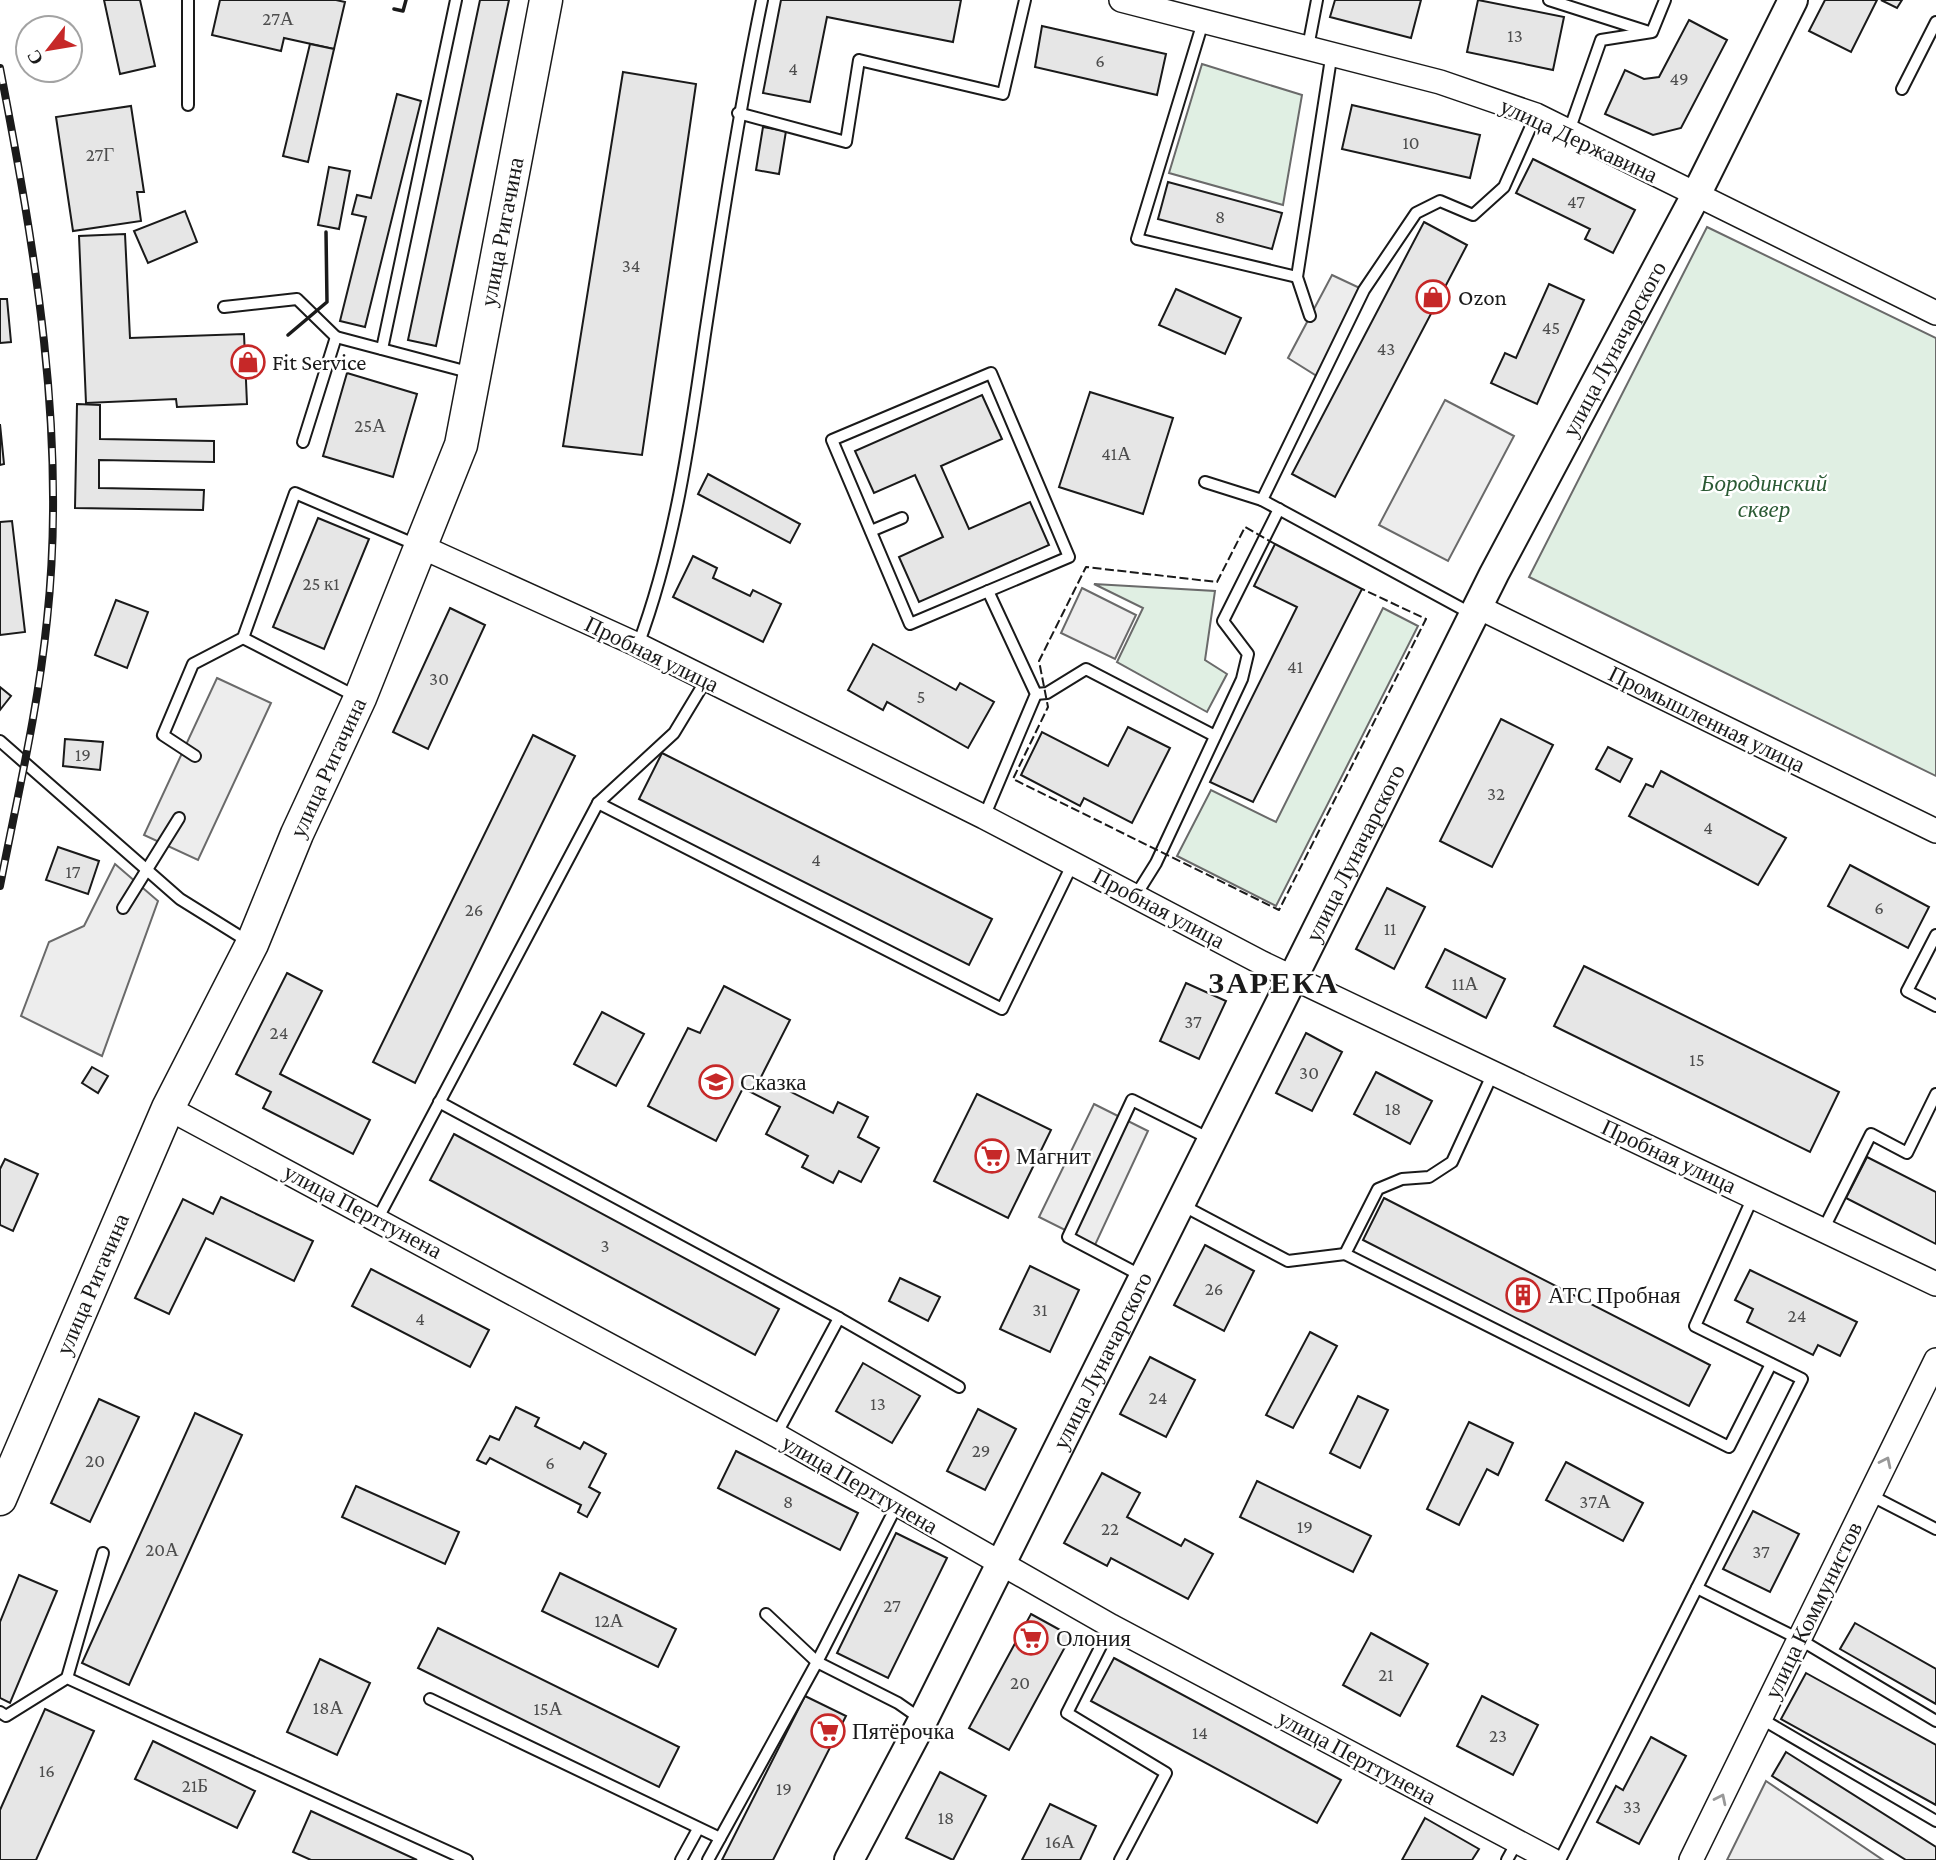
<svg xmlns="http://www.w3.org/2000/svg" width="1936" height="1860" font-family="'Crimson Pro',serif">
  <style>
    .green { fill: #e0efe3; stroke: #6a6a6a; stroke-width: 2 }
    .parking { fill: #ededed; stroke: #6a6a6a; stroke-width: 2 }
    .building { fill: #e6e6e6; stroke: #1a1a1a; stroke-width: 2 }
    .lines { fill: none; stroke-linecap: round; stroke-linejoin: round }
    .service-casing { stroke: #1a1a1a; stroke-width: 14 }
    .minor-casing { stroke: #1a1a1a; stroke-width: 26 }
    .tertiary-casing { stroke: #1a1a1a; stroke-width: 32 }
    .secondary-casing { stroke: #1a1a1a; stroke-width: 35 }
    .service { stroke: #fff; stroke-width: 10 }
    .minor { stroke: #fff; stroke-width: 23 }
    .tertiary { stroke: #fff; stroke-width: 28 }
    .secondary { stroke: #fff; stroke-width: 32 }
    .rail-casing { stroke: #1a1a1a; stroke-width: 8 }
    .rail { stroke: #fff; stroke-width: 5; stroke-dasharray: 16; stroke-linecap: butt }
    .fence { stroke: #1a1a1a; stroke-width: 2; stroke-dasharray: 9 3.5; stroke-linecap: butt }
    .wall { stroke: #1a1a1a; stroke-width: 3.5 }
    .oneway { stroke: #989898 }
    .labels { text-anchor: middle; dominant-baseline: central; stroke-width: 5; stroke-linejoin: round; paint-order: stroke }
    .number-label { font-size: 19px; fill: #4d4d4d }
    .street-label { font-size: 23px; fill: #1a1a1a; stroke: #fff }
    .poi-label { font-size: 23px; fill: #1a1a1a; stroke: #fff; text-anchor: start }
    .park-label { font-size: 23px; font-style: italic; fill: #2b5a34; stroke: #fff }
    .district-label { font-size: 30px; font-weight: bold; letter-spacing: 2px; fill: #1a1a1a; stroke: #fff }
  </style>
  <rect width="100%" height="100%" fill="#fff"/>
  <!-- green -->
  <g class="green">
    <path d="M1202 64 1302 95 1283 205 1169 173Z"/>
    <path d="M1707 227 1936 338V776L1529 577Z"/>
    <path d="M1094 584 1215 591 1205 660 1227 674 1207 712 1117 662 1143 608Z"/>
    <path d="M1383 608 1418 626 1276 906 1177 856 1211 790 1276 822Z"/>
  </g>
  <!-- parking -->
  <g class="parking">
    <path d="M1332 275 1364 290 1320 378 1288 358Z"/>
    <path d="M1445 400 1514 436 1448 561 1379 525Z"/>
    <path d="M1082 588 1136 615 1115 659 1061 633Z"/>
    <path d="M217 678 271 703 198 860 144 835Z"/>
    <path d="M115 864 158 901 102 1056 21 1016 49 942 84 926Z"/>
    <path d="M1094 1104 1148 1131 1095 1245 1039 1217Z"/>
    <path d="M1766 1781 1883 1860H1727Z"/>
  </g>
  <!-- building -->
  <g class="building">
    <path d="M104 0H140L155 66 120 74Z"/>
    <path d="M220 0H336L345 2 334 49 284 38 281 51 212 35Z"/>
    <path d="M480 0H509L436 346 408 340Z"/>
    <path d="M781 0H961L953 42 827 17 810 102 763 93Z"/>
    <path d="M1335 0H1421L1411 38 1330 17Z"/>
    <path d="M1478 0 1564 17 1553 70 1467 52Z"/>
    <path d="M1825 0H1877L1851 52 1809 31Z"/>
    <path d="M1881 0H1902L1897 8Z"/>
    <path d="M1689 20 1727 40 1681 128 1653 135 1605 114 1625 70 1644 79 1659 77Z"/>
    <path d="M1042 26 1166 54 1157 95 1035 67Z"/>
    <path d="M310 44 334 49 308 162 283 156Z"/>
    <path d="M623 72 696 84 642 455 563 446Z"/>
    <path d="M397 94 421 101 365 327 340 321 366 217 352 214 357 195 371 198Z"/>
    <path d="M1352 105 1480 135 1470 178 1342 149Z"/>
    <path d="M131 106 144 192H137L141 221 73 231 56 117Z"/>
    <path d="M763 127 786 131 779 174 756 170Z"/>
    <path d="M1533 159 1635 210 1613 253 1585 239 1590 229 1516 193Z"/>
    <path d="M329 167 350 171 339 229 318 225Z"/>
    <path d="M1168 182 1282 213 1272 249 1158 219Z"/>
    <path d="M185 211 197 242 148 263 134 231Z"/>
    <path d="M1424 222 1467 245 1335 497 1292 474Z"/>
    <path d="M125 234 130 338 244 334 247 404 177 407 176 399 86 403 79 236Z"/>
    <path d="M1549 284 1584 300 1537 404 1491 383 1505 353 1516 358Z"/>
    <path d="M1176 289 1241 318 1225 354 1159 325Z"/>
    <path d="M0 299H7L11 342 0 343Z"/>
    <path d="M347 373 417 394 393 477 323 456Z"/>
    <path d="M1090 392 1173 418 1143 514 1059 487Z"/>
    <path d="M982 395 1002 439 941 466 969 529 1030 502 1049 545 919 602 899 557 943 537 915 475 874 493 855 451Z"/>
    <path d="M77 404 100 405V439L214 441V462L99 460V488L204 490 203 510 75 508Z"/>
    <path d="M0 424 4 464 0 465Z"/>
    <path d="M708 474 800 524 790 543 698 494Z"/>
    <path d="M318 518 369 539 324 649 273 627Z"/>
    <path d="M12 521 25 632 0 635V522Z"/>
    <path d="M1275 544 1362 589 1253 802 1210 782 1297 607 1254 586Z"/>
    <path d="M693 556 717 568 713 578 750 596 753 590 781 604 763 642 673 597Z"/>
    <path d="M116 600 148 612 127 668 95 655Z"/>
    <path d="M450 608 485 625 428 749 393 732Z"/>
    <path d="M873 644 956 690 960 683 994 702 968 748 887 702 883 710 848 690Z"/>
    <path d="M0 687 11 696 0 710Z"/>
    <path d="M1501 719 1553 745 1492 867 1440 841Z"/>
    <path d="M1128 727 1170 748 1132 823 1084 798 1080 806 1021 775 1042 732 1108 766Z"/>
    <path d="M533 735 575 756 415 1083 373 1062Z"/>
    <path d="M65 739 103 742 100 770 63 766Z"/>
    <path d="M1608 747 1632 759 1620 782 1596 769Z"/>
    <path d="M662 753 992 919 969 965 639 799Z"/>
    <path d="M1661 771 1786 838 1758 885 1629 816 1646 784 1653 787Z"/>
    <path d="M58 847 99 861 88 894 46 880Z"/>
    <path d="M1850 865 1929 907 1908 948 1828 906Z"/>
    <path d="M1387 888 1425 907 1394 969 1356 949Z"/>
    <path d="M1445 949 1505 979 1486 1018 1426 987Z"/>
    <path d="M1584 966 1839 1092 1810 1152 1554 1026Z"/>
    <path d="M287 973 322 991 280 1074 370 1120 353 1154 263 1108 271 1092 236 1074Z"/>
    <path d="M1186 983 1226 1001 1199 1059 1160 1041Z"/>
    <path d="M724 986 790 1020 761 1077 833 1113 838 1102 868 1117 858 1137 879 1148 861 1182 839 1171 833 1183 802 1167 808 1156 766 1134 780 1107 743 1088 716 1141 648 1106 688 1028 700 1033Z"/>
    <path d="M602 1012 644 1034 616 1086 574 1064Z"/>
    <path d="M1306 1033 1342 1052 1312 1111 1276 1093Z"/>
    <path d="M92 1067 108 1076 98 1093 82 1083Z"/>
    <path d="M1376 1072 1432 1101 1410 1144 1354 1114Z"/>
    <path d="M977 1094 1051 1130 1008 1218 934 1181Z"/>
    <path d="M454 1134 779 1309 755 1355 430 1180Z"/>
    <path d="M1867 1157 1936 1192V1244L1846 1198Z"/>
    <path d="M5 1159 38 1174 13 1231 0 1225V1169Z"/>
    <path d="M221 1197 313 1241 294 1281 206 1238 169 1314 135 1298 183 1199 213 1214Z"/>
    <path d="M1384 1198 1710 1365 1689 1406 1363 1240Z"/>
    <path d="M1205 1245 1254 1271 1224 1331 1174 1305Z"/>
    <path d="M1030 1266 1079 1290 1050 1352 1000 1329Z"/>
    <path d="M371 1269 489 1330 470 1367 352 1306Z"/>
    <path d="M1750 1270 1857 1322 1840 1356 1818 1345 1813 1355 1747 1322 1753 1309 1735 1300Z"/>
    <path d="M900 1278 940 1297 928 1321 889 1301Z"/>
    <path d="M1310 1332 1337 1346 1293 1428 1266 1415Z"/>
    <path d="M1150 1357 1195 1380 1166 1437 1120 1414Z"/>
    <path d="M863 1363 920 1396 892 1443 836 1411Z"/>
    <path d="M1358 1396 1388 1410 1360 1468 1330 1453Z"/>
    <path d="M99 1399 139 1417 90 1522 51 1503Z"/>
    <path d="M516 1407 539 1418 535 1426 580 1449 584 1442 606 1454 589 1487 600 1493 587 1517 578 1512 581 1505 490 1458 486 1464 477 1460 490 1436 499 1440Z"/>
    <path d="M978 1409 1016 1429 985 1490 947 1471Z"/>
    <path d="M195 1413 242 1435 129 1685 82 1663Z"/>
    <path d="M1469 1422 1513 1443 1498 1475 1487 1469 1459 1525 1427 1509Z"/>
    <path d="M736 1451 858 1513 840 1550 718 1488Z"/>
    <path d="M1566 1462 1643 1503 1623 1541 1546 1500Z"/>
    <path d="M1102 1473 1140 1493 1127 1517 1181 1546 1185 1539 1213 1554 1188 1599 1111 1558 1107 1566 1064 1543Z"/>
    <path d="M1257 1481 1371 1536 1353 1572 1240 1517Z"/>
    <path d="M356 1486 459 1532 445 1564 342 1517Z"/>
    <path d="M1753 1511 1799 1534 1770 1592 1723 1569Z"/>
    <path d="M896 1533 947 1558 888 1678 837 1653Z"/>
    <path d="M560 1573 676 1629 658 1667 542 1611Z"/>
    <path d="M19 1575 57 1591 10 1703 0 1698V1622Z"/>
    <path d="M1031 1614 1071 1636 1009 1750 969 1728Z"/>
    <path d="M1855 1623 1936 1669V1704L1840 1649Z"/>
    <path d="M438 1628 679 1747 659 1787 418 1668Z"/>
    <path d="M1371 1633 1428 1664 1400 1716 1343 1685Z"/>
    <path d="M1114 1658 1341 1780 1317 1823 1091 1701Z"/>
    <path d="M320 1659 370 1683 337 1755 287 1732Z"/>
    <path d="M1806 1673 1936 1745V1805L1781 1719Z"/>
    <path d="M805 1696 846 1716 773 1860H722Z"/>
    <path d="M1482 1696 1538 1725 1513 1775 1457 1746Z"/>
    <path d="M45 1709 94 1731 36 1860H0V1810Z"/>
    <path d="M1651 1737 1686 1756 1639 1844 1597 1822 1616 1786 1623 1790Z"/>
    <path d="M153 1741 255 1791 237 1828 135 1779Z"/>
    <path d="M1786 1752 1936 1847V1860H1906L1772 1776Z"/>
    <path d="M940 1772 986 1796 953 1860 906 1838Z"/>
    <path d="M1050 1804 1096 1826 1080 1860H1022Z"/>
    <path d="M311 1811 417 1860H311L293 1852Z"/>
    <path d="M1425 1818 1479 1849 1472 1860H1402Z"/>
  </g>
  <g class="lines">
    <defs>
      <g id="service">
        <path d="M1549 0 1649 32"/>
        <path d="M1203 22 1137 239 1297 277"/>
        <path d="M1308 47 1317 0"/>
        <path d="M1902 89 1936 22"/>
        <path d="M188 105V0"/>
        <path d="M738 113 846 142 859 60 1003 94 1025 0"/>
        <path d="M1569 131 1601 40 1652 32 1665 0"/>
        <path d="M224 307 297 299 336 337"/>
        <path d="M1310 316 1297 277 1332 52"/>
        <path d="M382 349 456 0"/>
        <path d="M991 373 1069 557 910 624 832 440Z"/>
        <path d="M303 442 336 337 472 373"/>
        <path d="M1205 482 1262 500"/>
        <path d="M871 531 902 518"/>
        <path d="M1472 614 1262 500 1364 290 1416 213 1440 201 1473 215 1504 187 1536 115"/>
        <path d="M243 638 357 697"/>
        <path d="M638 645C675 546 690 439 705 334 722 222 739 111 762 0"/>
        <path d="M1036 694 1047 693 1086 669 1215 736"/>
        <path d="M0 741 180 899 249 942"/>
        <path d="M195 756 163 735 193 664 243 638 295 493 419 546"/>
        <path d="M598 803 1002 1009 1073 863"/>
        <path d="M984 817 1036 694 988 591"/>
        <path d="M1136 895 1156 863 1242 679 1248 654 1223 621 1279 509"/>
        <path d="M123 908 179 818"/>
        <path d="M1936 935 1907 991 1936 1006"/>
        <path d="M1493 1073 1452 1162 1429 1177 1402 1179 1378 1189 1345 1254 1729 1447 1771 1364"/>
        <path d="M439 1102 839 1318"/>
        <path d="M1180 1204 1288 1261 1345 1254"/>
        <path d="M378 1218 598 803 674 733 706 680"/>
        <path d="M1823 1230 1871 1134 1907 1153 1936 1094"/>
        <path d="M1142 1276 1068 1237 1132 1100 1210 1139"/>
        <path d="M776 1435 839 1318 959 1387"/>
        <path d="M1870 1495 1936 1529"/>
        <path d="M1697 1588 1799 1639 1936 1721"/>
        <path d="M766 1614 817 1662 898 1703 921 1719"/>
        <path d="M1111 1626 1067 1713 1166 1773 1120 1860"/>
        <path d="M67 1678 103 1553"/>
        <path d="M430 1699 720 1838"/>
        <path d="M0 1712 6 1716 67 1678 467 1860"/>
        <path d="M1760 1718 1936 1821"/>
        <path d="M681 1860 698 1829"/>
        <path d="M708 1860 817 1662 897 1505"/>
        <path d="M1507 1860 1517 1842"/>
        <path d="M1560 1860 1802 1379 1695 1326 1753 1197"/>
      </g>
      <g id="minor">
        <path d="M1121 0 1440 82 1536 115 1936 313"/>
        <path d="M422 547 638 645 984 817 1262 963 1936 1284"/>
        <path d="M1478 607 1936 831"/>
        <path d="M168 1108 776 1435 1111 1626 1552 1860"/>
        <path d="M1691 1860 1936 1360"/>
      </g>
      <g id="tertiary">
        <path id="s1" d="M849 1860 923 1720 1494 574 1696 195 1793 0"/>
      </g>
      <g id="secondary">
        <path id="s2" d="M0 1499 168 1108 252 944 297 834 360 698 461 445 546 0"/>
      </g>
    </defs>
    <!-- service casing -->
    <use href="#service" class="service-casing"/>
    <!-- minor casing -->
    <use href="#minor" class="minor-casing"/>
    <!-- tertiary casing -->
    <use href="#tertiary" class="tertiary-casing"/>
    <!-- secondary casing -->
    <use href="#secondary" class="secondary-casing"/>
    <!-- service -->
    <use href="#service" class="service"/>
    <!-- minor -->
    <use href="#minor" class="minor"/>
    <!-- tertiary -->
    <use href="#tertiary" class="tertiary"/>
    <!-- secondary -->
    <use href="#secondary" class="secondary"/>
    <defs>
      <path id="rail" d="M0 68C35 250 67 434 47 620 38 710 17 798 0 886"/>
    </defs>
    <!-- rail casing -->
    <use href="#rail" class="rail-casing"/>
    <!-- rail -->
    <use href="#rail" class="rail"/>
    <!-- fence -->
    <path class="fence" d="M1275 544 1245 527 1217 582 1086 567 1039 661 1048 707 1013 779 1279 910 1426 619 1362 589"/>
    <!-- wall -->
    <g class="wall">
      <path d="M394 9 403 11 406 0"/>
      <path d="M288 335 327 302 326 232"/>
    </g>
  </g>
  <!-- one-way arrows -->
  <defs><path id="oneway-chevron" d="M-2-3.5L2.5 0L-2 3.5" fill="none" stroke-width="1.6" stroke-linecap="round" stroke-linejoin="round" transform="scale(1.75)"/></defs>
  <g class="oneway">
    <use href="#oneway-chevron" transform="translate(1886 1462) rotate(-64)"/>
    <use href="#oneway-chevron" transform="translate(1721 1799) rotate(-64)"/>
  </g>
  <!-- icons -->
  <defs>
    <symbol id="shop-ring" viewBox="-11 -11 22 22"><circle r="9.5" fill="#fff" stroke="#c62828" stroke-width="1.5"/><path d="M-5-2.5h2.3a2.7 3.5 0 0 1 5.4 0H5L5.5 6h-11ZM-1.5-2.5h3a1.5 2.3 0 0 0-3 0Z" fill="#c62828"/></symbol>
    <symbol id="school-ring" viewBox="-11 -11 22 22"><circle r="9.5" fill="#fff" stroke="#c62828" stroke-width="1.5"/><path d="M0-5L7-2L0 1L-7-2ZM-4 1L0 2.5L4 1V4Q0 6-4 4Z" fill="#c62828"/></symbol>
    <symbol id="supermarket-ring" viewBox="-11 -11 22 22"><circle r="9.5" fill="#fff" stroke="#c62828" stroke-width="1.5"/><path d="M-6-5.5h2.5l.6 2H6L4.5 2H-2.5L-4.4-4H-6ZM-1.5 3.2a1.3 1.3 0 1 0 .1 0ZM3 3.2a1.3 1.3 0 1 0 .1 0Z" fill="#c62828"/></symbol>
    <symbol id="building-ring" viewBox="-11 -11 22 22"><circle r="9.5" fill="#fff" stroke="#c62828" stroke-width="1.5"/><path d="M-4-6H4V6H1V3H-1V6H-4ZM-2.5-4.3h1.7v1.8h-1.7ZM.8-4.3h1.7v1.8H.8ZM-2.5-1h1.7V.8h-1.7ZM.8-1h1.7V.8H.8Z" fill="#c62828"/></symbol>
  </defs>
  <g fill-rule="evenodd">
    <use href="#shop-ring" x="1414" y="278" width="38" height="38"/>
    <use href="#shop-ring" x="229" y="343" width="38" height="38"/>
    <use href="#school-ring" x="697" y="1063" width="38" height="38"/>
    <use href="#supermarket-ring" x="973" y="1137" width="38" height="38"/>
    <use href="#building-ring" x="1504" y="1276" width="38" height="38"/>
    <use href="#supermarket-ring" x="1012" y="1619" width="38" height="38"/>
    <use href="#supermarket-ring" x="809" y="1712" width="38" height="38"/>
  </g>
  <g class="labels">
    <!-- number labels -->
    <g class="number-label">
      <text x="278" y="18">27А</text>
      <text x="1515" y="35">13</text>
      <text x="1100" y="60">6</text>
      <text x="793" y="68">4</text>
      <text x="1679" y="78">49</text>
      <text x="1411" y="142">10</text>
      <text x="100" y="154">27Г</text>
      <text x="1576" y="201">47</text>
      <text x="1220" y="216">8</text>
      <text x="631" y="265">34</text>
      <text x="1551" y="327">45</text>
      <text x="1386" y="348">43</text>
      <text x="370" y="425">25А</text>
      <text x="1116" y="453">41А</text>
      <text x="321" y="583">25 к1</text>
      <text x="1295" y="666">41</text>
      <text x="439" y="678">30</text>
      <text x="921" y="696">5</text>
      <text x="83" y="754">19</text>
      <text x="1496" y="793">32</text>
      <text x="1708" y="827">4</text>
      <text x="816" y="859">4</text>
      <text x="73" y="871">17</text>
      <text x="1879" y="907">6</text>
      <text x="474" y="909">26</text>
      <text x="1390" y="928">11</text>
      <text x="1465" y="983">11А</text>
      <text x="1193" y="1021">37</text>
      <text x="279" y="1032">24</text>
      <text x="1697" y="1059">15</text>
      <text x="1309" y="1072">30</text>
      <text x="1393" y="1108">18</text>
      <text x="605" y="1245">3</text>
      <text x="1214" y="1288">26</text>
      <text x="1040" y="1309">31</text>
      <text x="1797" y="1315">24</text>
      <text x="420" y="1318">4</text>
      <text x="1158" y="1397">24</text>
      <text x="878" y="1403">13</text>
      <text x="981" y="1450">29</text>
      <text x="95" y="1460">20</text>
      <text x="550" y="1462">6</text>
      <text x="788" y="1501">8</text>
      <text x="1595" y="1501">37А</text>
      <text x="1305" y="1526">19</text>
      <text x="1110" y="1528">22</text>
      <text x="162" y="1549">20А</text>
      <text x="1761" y="1551">37</text>
      <text x="892" y="1605">27</text>
      <text x="609" y="1620">12А</text>
      <text x="1386" y="1674">21</text>
      <text x="1020" y="1682">20</text>
      <text x="328" y="1707">18А</text>
      <text x="548" y="1708">15А</text>
      <text x="1200" y="1732">14</text>
      <text x="1498" y="1735">23</text>
      <text x="47" y="1770">16</text>
      <text x="195" y="1785">21Б</text>
      <text x="784" y="1788">19</text>
      <text x="1632" y="1806">33</text>
      <text x="946" y="1817">18</text>
      <text x="1060" y="1841">16А</text>
    </g>
    <!-- street labels -->
    <g class="street-label">
      <text transform="translate(1579 140) rotate(25)">улица Державина</text>
      <text stroke="none"><textPath href="#s2" startOffset="1368">улица Ригачина</textPath></text>
      <text stroke="none"><textPath href="#s1" startOffset="1694">улица Луначарского</textPath></text>
      <text transform="translate(652 654) rotate(26)">Пробная улица</text>
      <text transform="translate(1707 719) rotate(26)">Промышленная улица</text>
      <text stroke="none"><textPath href="#s2" startOffset="802">улица Ригачина</textPath></text>
      <text stroke="none"><textPath href="#s1" startOffset="1127">улица Луначарского</textPath></text>
      <text transform="translate(1159 908) rotate(28)">Пробная улица</text>
      <text transform="translate(1669 1156) rotate(25)">Пробная улица</text>
      <text transform="translate(363 1211) rotate(28)">улица Перттунена</text>
      <text stroke="none"><textPath href="#s2" startOffset="234">улица Ригачина</textPath></text>
      <text stroke="none"><textPath href="#s1" startOffset="560">улица Луначарского</textPath></text>
      <text transform="translate(860 1484) rotate(30)">улица Перттунена</text>
      <text transform="translate(1813 1610) rotate(-64)">улица Коммунистов</text>
      <text transform="translate(1357 1757) rotate(28)">улица Перттунена</text>
    </g>
    <!-- poi labels -->
    <g class="poi-label">
      <text x="1458" y="297">Ozon</text>
      <text x="272" y="362">Fit Service</text>
      <text x="740" y="1082">Сказка</text>
      <text x="1016" y="1156">Магнит</text>
      <text x="1548" y="1295">АТС Пробная</text>
      <text x="1056" y="1638">Олония</text>
      <text x="852" y="1731">Пятёрочка</text>
    </g>
    <!-- park labels -->
    <g class="park-label">
      <text x="1764" y="483">Бородинский<tspan x="1764" dy="26">сквер</tspan></text>
    </g>
    <!-- district labels -->
    <g class="district-label">
      <text x="1274" y="982">ЗАРЕКА</text>
    </g>
  </g>
  <!-- north arrow -->
  <g transform="translate(49 49) rotate(239)"><circle r="33" fill="#ffffff" stroke="#a3a3a3" stroke-width="2"/>
  <path d="M0-5L12 26L0 18L-12 26Z" fill="#c62828"/>
  <text y="-10" font-size="19" font-weight="bold" text-anchor="middle" fill="#1a1a1a">С</text>
  </g>
</svg>
